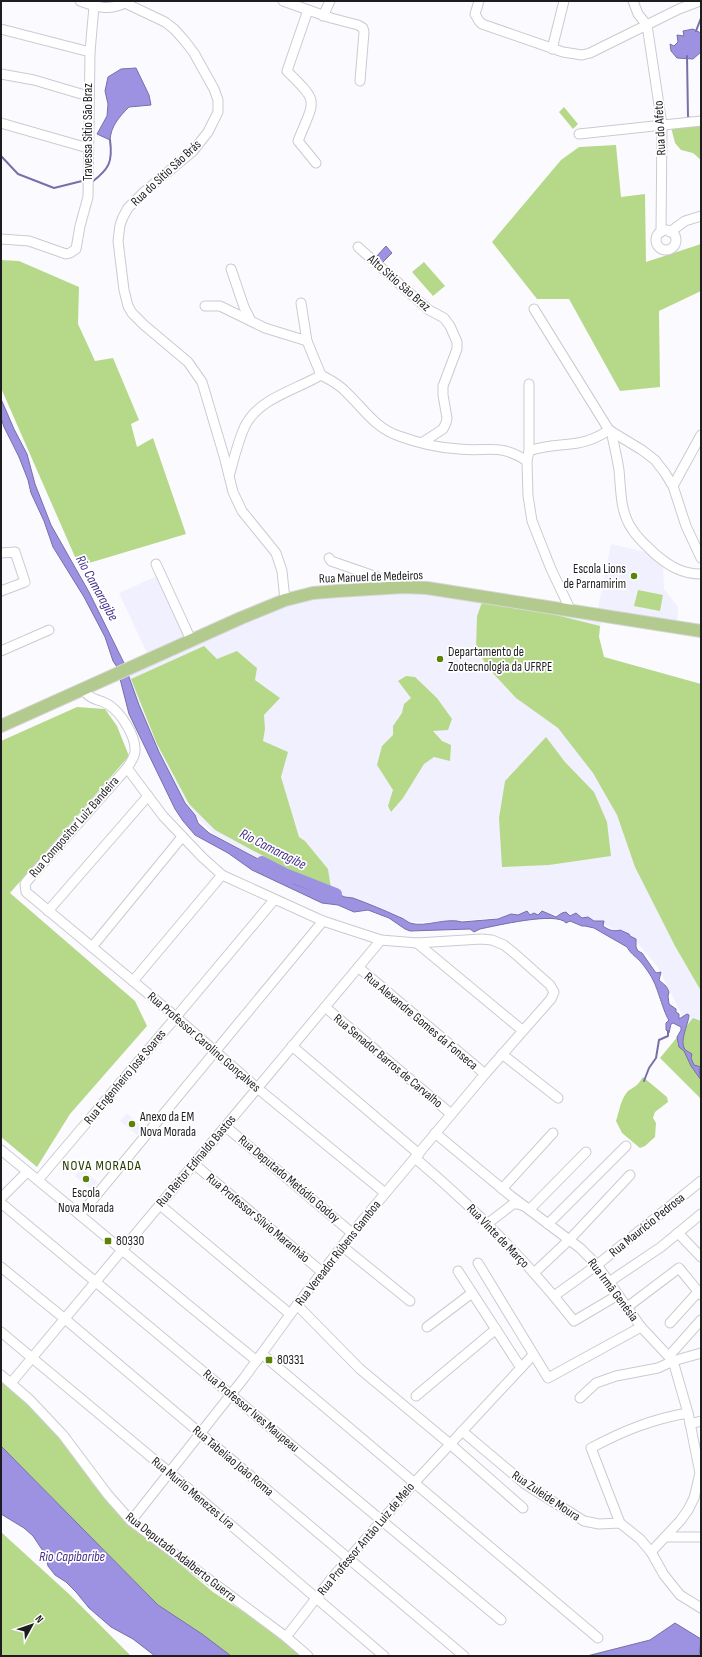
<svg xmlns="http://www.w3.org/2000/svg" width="702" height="1657" font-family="'Sofia Sans Condensed',sans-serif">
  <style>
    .built { fill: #f1f0fe }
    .green { fill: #b6d989 }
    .water { fill: #9d92e2; stroke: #776fa8 }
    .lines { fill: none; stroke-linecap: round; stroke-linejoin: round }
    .stream { stroke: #776fa8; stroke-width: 2 }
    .river { stroke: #9d92e2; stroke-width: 12 }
    .minor-casing { stroke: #cbcad1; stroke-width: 11 }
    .major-casing { stroke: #d6d6d7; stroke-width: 14 }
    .minor { stroke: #fff; stroke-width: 9 }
    .major { stroke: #b2ca8d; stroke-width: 12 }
    .poi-dot { fill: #5c8306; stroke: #fff; stroke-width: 1.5 }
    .labels { text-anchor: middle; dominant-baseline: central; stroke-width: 3.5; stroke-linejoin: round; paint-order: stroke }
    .street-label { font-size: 13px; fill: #1d1d20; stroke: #fff }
    .poi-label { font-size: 13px; fill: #1d1d20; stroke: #fff; text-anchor: start }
    .water-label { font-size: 14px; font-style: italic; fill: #47308c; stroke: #fff }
    .neighbourhood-label { font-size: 14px; letter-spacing: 1px; fill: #273a03; stroke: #fff }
  </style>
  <rect width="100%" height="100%" fill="#fbfbff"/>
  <!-- built -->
  <g class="built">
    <path d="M611 544 654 554 663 564 664 589 678 607 677 624 598 608Z"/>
    <path d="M157 576 185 636 147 653 119 593Z"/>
    <path d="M403 587 602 615 599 636 604 657 701 684V1052L657 966 635 940 599 922 551 914 437 922H411L286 873 215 835 186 807 154 748 124 674 241 618 338 591Z"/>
    <path d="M127 1113 143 1128 137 1135 120 1121Z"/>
    <path d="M81 1168 98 1182 91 1190 75 1176Z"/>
  </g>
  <!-- green -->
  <g class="green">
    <path d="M564 107 578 124 573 129 559 112Z"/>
    <path d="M701 123V160L693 153 681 150 675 143 671 127Z"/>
    <path d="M616 145 621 197 645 194 646 262 701 244V291L659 311 660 387 620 391 569 299H537L492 242 561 160 579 147Z"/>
    <path d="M1 260 19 261 79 287 78 324 95 361 113 358 139 420 131 424 137 447 153 438 186 534 79 566 1 388Z"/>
    <path d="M424 262 445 286 433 296 412 272Z"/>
    <path d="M638 590 663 595 660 611 634 606Z"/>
    <path d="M484 597 600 626 599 637 604 657 701 684V991L675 946 635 867 617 815 593 773 558 728 516 698 489 669 476 648 477 616Z"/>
    <path d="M204 646 217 659 237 651 257 668 255 680 280 698 264 715 265 729 263 741 288 752 281 777 299 837 305 841 328 869 331 888 300 876 215 830 189 804 157 744 131 679Z"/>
    <path d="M406 676 415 677 437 698 452 719 448 730 433 731 442 741 451 745 450 761 434 757 424 764 403 798 391 812 388 806 393 790 377 765 382 746 393 735V726L402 713 404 704 411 698 398 681Z"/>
    <path d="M77 707 105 709 117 726 129 756 10 893 135 1001 147 1026 70 1114 37 1167 1 1137V741Z"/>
    <path d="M546 737 565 762 594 792 607 822 611 856 549 865 502 867 499 818 505 781Z"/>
    <path d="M693 1018 701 1021V1099L660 1058Z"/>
    <path d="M643 1077 667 1097 668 1102 655 1112 653 1118 656 1123 655 1137 645 1146 640 1148 622 1133 616 1121C619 1112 621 1098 628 1091 629 1090 633 1088 634 1087 638 1085 640 1081 643 1077Z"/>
    <path d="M1 1377 20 1391 75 1454 92 1483 114 1509 213 1592 253 1618 302 1656H231L220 1649 202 1634 158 1605 1 1446Z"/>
    <path d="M1 1532 69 1594 131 1656H1Z"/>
  </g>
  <!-- water -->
  <g class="water">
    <path d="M693 29 701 33V52L693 59 677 58 671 51 670 44 674 46 678 42 677 35 684 36 683 31Z"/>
    <path d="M136 68 149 95 151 105 129 107C119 117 111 126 110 140L97 134 107 116 108 104 105 91 108 77 121 69Z"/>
    <path d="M386 246 392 253 382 263 376 257Z"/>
    <path d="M1 399 14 429 27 454 35 484 51 525 89 592 124 663 139 705 159 752 185 803 195 815 198 823 209 833 260 860 270 863 278 871 294 884 311 890 321 891 323 888 345 897 353 898C369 904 384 910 399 917 403 918 406 921 410 923 425 928 446 917 462 922L498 919 511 914 518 915 527 911 530 915 534 913 538 915 542 911 556 917 562 913 566 912 570 916 576 913 582 918 588 917 594 921H604L603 926C608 930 615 932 620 930L629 934 630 936 636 939V947L638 951 642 953 656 973 661 972 659 980C664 985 666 984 669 992L668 996 669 1004 676 1009V1012L679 1014V1019L687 1014 689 1015C689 1023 677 1045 687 1051 688 1052 691 1053 692 1054L691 1058 694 1065 701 1067 699 1070 701 1080 691 1066 684 1051 679 1047 677 1037 681 1030V1027L673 1023 671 1024 669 1033 666 1030V1023L669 1020C665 1016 658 990 654 982 651 975 645 967 640 961 635 956 630 953 627 947L594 928 585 926H582L570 921 566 923C557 911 495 926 480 929L474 932 470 929 410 931 405 929 389 918 368 910 354 912 338 905 322 903 252 870 228 853 195 835 183 821 175 809 129 714 117 667 113 661 105 637 84 597 53 547 44 521 31 493 28 480 19 457 4 427 1 418Z"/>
    <path d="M1 1446 158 1605 202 1634 231 1656H155L133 1639 111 1627 89 1608 76 1592 66 1582 55 1575 48 1566 45 1554 33 1536 24 1528 1 1514Z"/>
    <path d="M675 1623 701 1639 699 1656H587L650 1640Z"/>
  </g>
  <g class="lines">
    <!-- stream -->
    <g class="stream">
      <path d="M696 31 701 18"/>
      <path d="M687 56 688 117 690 118"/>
      <path d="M1 156 18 174 54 188 82 181"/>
      <path d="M92 182C109 169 113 162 110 140"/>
      <path d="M644 1081 649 1068 656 1058 659 1040 668 1036V1031"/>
    </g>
    <!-- river -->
    <path class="river" d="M262 862 285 874 336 894"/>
    <defs>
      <g id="minor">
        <path d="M80 1C96 7 109 11 125 3"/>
        <path d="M283 1 331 18 358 25 363 28 364 32 360 81"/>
        <path d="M479 1 475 14 479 21 482 24 563 52 582 55 590 53 679 9 700 1"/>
        <path d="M633 1 638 14 647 25"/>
        <path d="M125 3 165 22 174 29 184 40 194 53 214 89 218 100V112L208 132 193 151 144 192 128 208 123 217 120 225 118 241 124 290 128 306 132 313 144 325 188 362 202 382 224 456 233 492 242 511 276 553 282 571 285 600"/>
        <path d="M308 10 287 71C320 104 315 98 298 141L316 163"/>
        <path d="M323 16 330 1"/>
        <path d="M647 25 662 125 661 232"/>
        <path d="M1 29 90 52"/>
        <path d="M552 49 564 1"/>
        <path d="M1 74 34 80 88 96"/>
        <path d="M1 123 88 148"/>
        <path d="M579 134 701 121"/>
        <circle cx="666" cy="240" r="10"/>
        <path d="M670 232 685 221 701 216"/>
        <path d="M1 239 29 241 66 254 70 253 76 249 80 226 88 197 90 52 94 6"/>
        <path d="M358 247 429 310 444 318 450 326 457 342V349L443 386V395L447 418 446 423 443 429 423 442"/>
        <path d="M231 269 244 307 251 321"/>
        <path d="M301 303 307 341 321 375"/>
        <path d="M205 306H220L265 328 307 341"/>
        <path d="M534 309 609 430 642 450 655 460 665 473 673 486 686 526 701 558"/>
        <path d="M321 375C330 380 339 384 346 392 364 409 375 428 399 436 418 443 440 448 459 449 488 452 500 443 527 461"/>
        <path d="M529 384V451"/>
        <path d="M611 431C614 444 617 457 619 470 621 490 620 512 632 529 638 539 647 546 655 554 669 566 682 574 701 574"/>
        <path d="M230 473C234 458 238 441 245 426 259 398 296 390 321 375"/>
        <path d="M673 486 701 435"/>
        <path d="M1 553 15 552 25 582 1 591"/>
        <path d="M329 558 331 561 377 577 402 587"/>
        <path d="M156 564 191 640"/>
        <path d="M571 611 551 569 532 521 528 496 527 461 529 451C547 444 560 446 578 443 590 441 600 436 609 430"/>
        <path d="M1 651 49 630"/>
        <path d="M84 689C88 700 100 699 109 705 121 713 136 736 135 751 135 757 130 763 127 768L28 880 25 884 26 892 176 1017 256 1087 385 1193"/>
        <path d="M127 768 163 816 202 857 222 875 323 921 381 940 417 943 481 939 492 940 504 945 514 953 550 985 554 992 551 999 485 1074 352 1233 297 1305 244 1378 131 1521"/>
        <path d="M48 911 148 796"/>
        <path d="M417 943 522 1030"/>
        <path d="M92 947 182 837"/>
        <path d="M358 967 485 1074"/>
        <path d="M133 981 222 875"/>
        <path d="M325 1007 451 1114"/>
        <path d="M292 1046 419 1154"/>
        <path d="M502 1054 558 1098"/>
        <path d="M225 1126 352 1233"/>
        <path d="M435 1133 511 1196 580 1248 597 1265 641 1327 673 1361 688 1413 700 1473 694 1498 688 1510 680 1521 651 1552"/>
        <path d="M1 1150C87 1220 171 1292 257 1361"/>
        <path d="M415 1158C473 1207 527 1261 574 1321L618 1295"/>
        <path d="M194 1164 322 1272"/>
        <path d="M38 1180 176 1017 274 900"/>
        <path d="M502 1189 553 1133"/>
        <path d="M1 1198 27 1172"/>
        <path d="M1 1203 501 1620"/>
        <path d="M160 1205 290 1314"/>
        <path d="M530 1209 586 1152"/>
        <path d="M80 1215 323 921"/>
        <path d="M487 1224 513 1204H518L524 1206"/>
        <path d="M548 1224 626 1146"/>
        <path d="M678 1233 701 1257"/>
        <path d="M342 1246 410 1301"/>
        <path d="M478 1263 548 1378 641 1327"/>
        <path d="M1 1267 65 1319 464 1656"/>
        <path d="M458 1271 521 1368"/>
        <path d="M534 1273 570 1239 630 1175"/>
        <path d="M609 1282 661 1247 701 1214"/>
        <path d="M554 1296 597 1265 701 1181"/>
        <path d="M297 1305 360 1369 450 1444 523 1508"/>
        <path d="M626 1308 679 1268 701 1295"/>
        <path d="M670 1323 698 1292"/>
        <path d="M427 1327 472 1293"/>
        <path d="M1 1332 169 1472 384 1656"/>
        <path d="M262 1354 598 1638"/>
        <path d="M669 1356 701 1320"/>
        <path d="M1 1375 30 1400 63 1435 108 1495 131 1521 286 1637 308 1656"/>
        <path d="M11 1383 381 940"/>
        <path d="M416 1396 496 1329"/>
        <path d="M580 1398 596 1383 616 1376 658 1368 673 1361 701 1353"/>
        <path d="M690 1424 701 1421"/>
        <path d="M462 1431 525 1484 584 1521 599 1524 620 1523 640 1539 651 1552 664 1575 680 1595 701 1608"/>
        <path d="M620 1523 591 1448C623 1431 652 1419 688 1413"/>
        <path d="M665 1537H701"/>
        <path d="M286 1637 331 1579 415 1482 533 1355"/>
      </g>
      <path id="major" d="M1 726 241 618 285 600 313 593 338 591 403 587 427 588 701 631"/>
    </defs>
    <!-- minor casing -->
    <use href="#minor" class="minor-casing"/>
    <!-- major casing -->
    <use href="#major" class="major-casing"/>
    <!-- minor -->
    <use href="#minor" class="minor"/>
    <!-- major -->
    <use href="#major" class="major"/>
  </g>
  <!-- markers -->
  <g class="poi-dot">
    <circle cx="634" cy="576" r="4"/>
    <circle cx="440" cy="659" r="4"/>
    <circle cx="132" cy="1124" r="4"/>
    <circle cx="86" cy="1179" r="4"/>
    <rect x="104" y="1237" width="8" height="8" rx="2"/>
    <rect x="265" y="1356" width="8" height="8" rx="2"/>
  </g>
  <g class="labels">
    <!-- street labels -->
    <g class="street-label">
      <text transform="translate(660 128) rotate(-93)">Rua do Afeto</text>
      <text transform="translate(88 132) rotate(-90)">Travessa Sitio São Braz</text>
      <text transform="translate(166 173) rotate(-43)">Rua do Sítio São Brás</text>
      <text transform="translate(399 283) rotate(41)">Alto Sitio São Braz</text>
      <text transform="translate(371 577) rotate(-2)">Rua Manuel de Medeiros</text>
      <text transform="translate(74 827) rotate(-49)">Rua Compositor Luiz Bandeira</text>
      <text transform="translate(421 1021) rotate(40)">Rua Alexandre Gomes da Fonseca</text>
      <text transform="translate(204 1042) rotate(41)">Rua Professor Carolino Gonçalves</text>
      <text transform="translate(388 1061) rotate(40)">Rua Senador Barros de Carvalho</text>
      <text transform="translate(125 1077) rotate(-50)">Rua Engenheiro José Soares</text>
      <text transform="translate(196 1161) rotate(-50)">Rua Reitor Edinaldo Bastos</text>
      <text transform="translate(289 1179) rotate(40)">Rua Deputado Metódio Godoy</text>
      <text transform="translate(258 1218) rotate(40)">Rua Professor Sílvio Maranhão</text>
      <text transform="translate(647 1225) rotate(-39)">Rua Maurício Pedrosa</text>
      <text transform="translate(498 1236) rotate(46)">Rua Vinte de Março</text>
      <text transform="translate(338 1253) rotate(-52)">Rua Vereador Rúbens Gamboa</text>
      <text transform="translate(613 1290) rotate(53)">Rua Irmã Genésia</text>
      <text transform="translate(251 1411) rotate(40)">Rua Professor Ives Maupeau</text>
      <text transform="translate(233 1461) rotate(40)">Rua Tabeliao João Roma</text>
      <text transform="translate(193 1493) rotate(40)">Rua Murilo Menezes Lira</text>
      <text transform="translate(546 1496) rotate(34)">Rua Zuleide Moura</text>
      <text transform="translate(366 1539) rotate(-50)">Rua Professor Antão Luiz de Melo</text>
      <text transform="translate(181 1557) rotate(38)">Rua Deputado Adalberto Guerra</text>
    </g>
    <!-- poi labels -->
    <g class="poi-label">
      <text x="626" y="569" text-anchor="end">Escola Lions<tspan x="626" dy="15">de Parnamirim</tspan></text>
      <text x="448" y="652">Departamento de<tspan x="448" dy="15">Zootecnologia da UFRPE</tspan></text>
      <text x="140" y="1117">Anexo da EM<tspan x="140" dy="15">Nova Morada</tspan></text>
      <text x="86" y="1193" text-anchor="middle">Escola<tspan x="86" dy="15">Nova Morada</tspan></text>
      <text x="116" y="1241">80330</text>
      <text x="277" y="1360">80331</text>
    </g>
    <!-- water labels -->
    <g class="water-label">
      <text transform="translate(97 588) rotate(61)">Rio Camaragibe</text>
      <text transform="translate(273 849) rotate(27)">Rio Camaragibe</text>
      <text x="72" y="1556">Rio Capibaribe</text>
    </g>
    <!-- neighbourhood labels -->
    <g class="neighbourhood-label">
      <text x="102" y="1165">NOVA MORADA</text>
    </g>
  </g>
  <!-- border -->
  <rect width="702" height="1657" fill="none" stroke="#1d1d20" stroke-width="4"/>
  <!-- north arrow -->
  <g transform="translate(32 1625) rotate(50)" stroke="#ffffff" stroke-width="3" paint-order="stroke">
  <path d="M0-3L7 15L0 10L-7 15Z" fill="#1d1d20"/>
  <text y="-6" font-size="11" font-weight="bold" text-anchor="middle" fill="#1d1d20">N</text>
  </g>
</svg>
